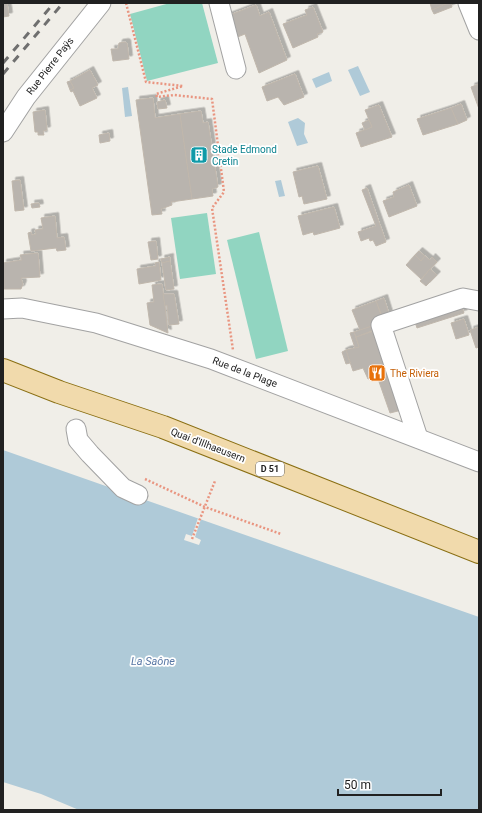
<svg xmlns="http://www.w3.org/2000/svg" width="482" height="813" font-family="Roboto,sans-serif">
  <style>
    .pitch { fill: #91d5c1 }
    .water { fill: #afcad8 }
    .pier { fill: #f0eee8 }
    .building { fill: #b9b4ae; stroke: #c0b7ac; filter: url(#shadow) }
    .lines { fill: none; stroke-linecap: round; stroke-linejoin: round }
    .minor-casing { stroke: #a2a2a2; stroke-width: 21 }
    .major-casing { stroke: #8a6f13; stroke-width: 24 }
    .path { stroke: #e99580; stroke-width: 2.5; stroke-dasharray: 2 2; stroke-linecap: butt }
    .minor { stroke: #fff; stroke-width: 19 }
    .major { stroke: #f1daac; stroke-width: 22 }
    .rail { stroke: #6f6f6f; stroke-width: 3; stroke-dasharray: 8 8; stroke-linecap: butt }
    .labels { text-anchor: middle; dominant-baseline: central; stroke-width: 3.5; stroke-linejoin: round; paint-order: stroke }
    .shield { fill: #fff; stroke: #646464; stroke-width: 1 }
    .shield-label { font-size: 9px; font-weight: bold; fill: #212121 }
    .street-label { font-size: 10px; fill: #212121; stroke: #fff }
    .culture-label { font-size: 10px; fill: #0d838f; stroke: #fff; text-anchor: start }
    .food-label { font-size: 10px; fill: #c56008; stroke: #fff; text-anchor: start }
    .water-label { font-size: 11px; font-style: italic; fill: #5877a5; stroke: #fff }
  </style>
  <defs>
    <filter id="shadow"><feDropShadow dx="3.5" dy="-3.5" stdDeviation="0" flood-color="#0004"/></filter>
  </defs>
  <rect width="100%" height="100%" fill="#f0eee8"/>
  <!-- pitch -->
  <g class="pitch">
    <path d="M170 3H202L218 63 147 81 130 14Z"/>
    <path d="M207 213 216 274 180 279 171 218Z"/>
    <path d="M259 232 288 351 256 359 227 240Z"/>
  </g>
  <!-- water -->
  <g class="water">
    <path d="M358 66 370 92 360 96 348 70Z"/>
    <path d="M329 72 332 81 316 88 312 79Z"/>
    <path d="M128 87 132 116 125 117 122 88Z"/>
    <path d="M298 118 305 123 304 134 308 143 297 146 288 122Z"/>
    <path d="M281 180 285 196 279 197 275 181Z"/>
    <path d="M3 450 479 617V810H79L41 794 3 782Z"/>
  </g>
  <!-- pier -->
  <path class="pier" d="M198 518 201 519 195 537 201 540 199 545 184 540 186 534 192 536Z"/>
  <!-- building -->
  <g class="building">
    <path d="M7 3 9 16 3 17V4Z"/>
    <path d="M430 3H448V4L432 10Z"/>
    <path d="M448 3H451L452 7 434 14 432 10Z"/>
    <path d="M256 5 260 16 269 12 287 60 259 73 245 34 235 38 227 16Z"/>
    <path d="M313 7 323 32 317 34 318 37 293 48 283 24 307 15 305 10Z"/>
    <path d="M125 42 127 43 129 59 113 61 111 49H118L119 43Z"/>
    <path d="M90 70 98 85 92 88 97 98 80 106 73 91 71 92 70 90 74 88 70 81Z"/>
    <path d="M295 74 304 97 284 105 278 97 267 101 262 87Z"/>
    <path d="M70 81 74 88 70 90 67 82Z"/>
    <path d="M479 84V109L471 87Z"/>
    <path d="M153 98 155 118 180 114 192 199 171 202 172 205 161 209 162 214 152 215 136 100Z"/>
    <path d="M165 100 167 108 158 109 157 102Z"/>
    <path d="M461 104 467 120 458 124 451 108Z"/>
    <path d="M379 105 392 137 361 147 356 133 372 127 365 110Z"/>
    <path d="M451 108 458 124 423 135 417 119Z"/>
    <path d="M45 110 47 130 43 131 44 135H38V132H35L33 112Z"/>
    <path d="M201 111 203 123 208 122 218 187 212 189 213 196 192 199 180 114Z"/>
    <path d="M369 120 372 127 365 130 362 123Z"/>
    <path d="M109 133 110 141 100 143 99 135Z"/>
    <path d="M318 166 327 199 304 204 302 196 299 197 293 172Z"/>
    <path d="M20 180 24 210 15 211 12 181Z"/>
    <path d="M409 185 417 206 389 217 383 201 394 197 393 192Z"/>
    <path d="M367 188 386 242 376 246 373 240 370 241 369 238 361 241 358 232 376 226 362 190Z"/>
    <path d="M39 203 40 207 32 208 31 204Z"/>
    <path d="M334 207 340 228 314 235 313 232 303 235 298 216Z"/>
    <path d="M55 216 57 238 64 237 66 250 57 251 56 248 31 251 28 233 31 232 32 235 36 234 35 230 43 229 41 218Z"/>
    <path d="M156 241 158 259 151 260 148 242Z"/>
    <path d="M419 251 425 256 421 261 415 255Z"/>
    <path d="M38 253 40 277 21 278 23 284 21 289H4L3 263 22 260 20 255Z"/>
    <path d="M415 255 421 261 425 256 430 260 432 257 437 262 421 279 406 265Z"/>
    <path d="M170 257V261L162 263 161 259Z"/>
    <path d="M170 261 174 289 166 290 162 263Z"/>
    <path d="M159 262 161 280 139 284 137 269 156 266 155 263Z"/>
    <path d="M430 269 437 275 426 286 420 281Z"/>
    <path d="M162 284 165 306 168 333 150 325 147 303 154 302 152 285Z"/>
    <path d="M163 294H174L179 324 169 325 167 305 165 306Z"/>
    <path d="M384 298 389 314 382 316 376 301Z"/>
    <path d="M376 301 382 318 371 323 372 326 360 330 352 310Z"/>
    <path d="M461 305 464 313 417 328 414 319Z"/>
    <path d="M464 319 469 335 456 339 451 323Z"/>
    <path d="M372 326 374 330 356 337 354 332Z"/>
    <path d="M479 327V347L476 348 470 330Z"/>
    <path d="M374 331 402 410 390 413 377 376 368 379 363 368 353 371 346 350 359 347 356 337Z"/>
    <path d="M354 332 359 347 355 348 350 333Z"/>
    <path d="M346 350 350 363 346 364 342 352Z"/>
  </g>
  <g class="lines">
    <defs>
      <g id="minor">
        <path d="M219 3 236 69"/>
        <path d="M468 3 479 30"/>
        <path d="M3 132 26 97 101 3"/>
        <path d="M3 309 22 308 96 323 211 359 479 462"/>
        <path d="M76 429 78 440 90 454 123 488 138 495"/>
        <path d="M418 438 381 325 463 298 479 301"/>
      </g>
      <path id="major" d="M3 370 59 392 163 427 479 552"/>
    </defs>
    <!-- minor casing -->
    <use href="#minor" class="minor-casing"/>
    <!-- major casing -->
    <use href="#major" class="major-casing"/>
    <!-- path -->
    <g class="path">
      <path d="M126 3 146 82 183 86 156 94 157 97 174 95 212 99 224 192 212 208 233 350"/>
      <path d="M145 479 205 507 281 534"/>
      <path d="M192 539 215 481"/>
    </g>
    <!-- minor -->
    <use href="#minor" class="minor"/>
    <!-- major -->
    <use href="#major" class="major"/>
    <!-- rail -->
    <g class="rail">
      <path d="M3 63 54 3"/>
      <path d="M3 74 63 3"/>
    </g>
  </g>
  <!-- icons -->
  <defs>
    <symbol id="building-square" viewBox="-11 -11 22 22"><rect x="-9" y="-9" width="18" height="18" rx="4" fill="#0f9aa8" stroke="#fff"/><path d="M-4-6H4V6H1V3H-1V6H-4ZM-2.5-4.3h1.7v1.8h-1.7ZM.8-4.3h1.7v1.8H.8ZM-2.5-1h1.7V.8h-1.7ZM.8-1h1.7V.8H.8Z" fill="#fff"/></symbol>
    <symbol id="restaurant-square" viewBox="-11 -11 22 22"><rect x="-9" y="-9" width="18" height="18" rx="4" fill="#e8710a" stroke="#fff"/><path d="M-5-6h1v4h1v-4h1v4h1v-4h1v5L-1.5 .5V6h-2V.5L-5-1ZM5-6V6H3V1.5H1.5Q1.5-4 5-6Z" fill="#fff"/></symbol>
  </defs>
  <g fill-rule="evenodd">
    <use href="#building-square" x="189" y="145" width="20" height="20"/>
    <use href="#restaurant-square" x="367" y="363" width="20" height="20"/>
  </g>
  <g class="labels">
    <!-- shield labels -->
    <rect class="shield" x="256" y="462" width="28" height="14" rx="3"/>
    <g class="shield-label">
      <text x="270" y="469">D 51</text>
    </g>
    <!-- street labels -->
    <g class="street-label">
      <text transform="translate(50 66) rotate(-52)">Rue Pierre Paÿs</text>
      <text transform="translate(245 372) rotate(21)">Rue de la Plage</text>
      <text transform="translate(208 445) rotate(21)">Quai d'Illhaeusern</text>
    </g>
    <!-- culture labels -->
    <g class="culture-label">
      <text x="212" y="149">Stade Edmond<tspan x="212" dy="12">Cretin</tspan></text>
    </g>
    <!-- food labels -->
    <g class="food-label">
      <text x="390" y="373">The Riviera</text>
    </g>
    <!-- water labels -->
    <g class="water-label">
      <text x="153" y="661">La Saône</text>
    </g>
  </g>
  <!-- border -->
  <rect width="482" height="813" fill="none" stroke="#212121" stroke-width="8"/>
  <!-- scale -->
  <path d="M338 789v6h103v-6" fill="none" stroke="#212121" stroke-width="2"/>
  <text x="344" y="789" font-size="12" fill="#212121" stroke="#ffffff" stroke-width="3" paint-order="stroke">50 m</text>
</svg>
